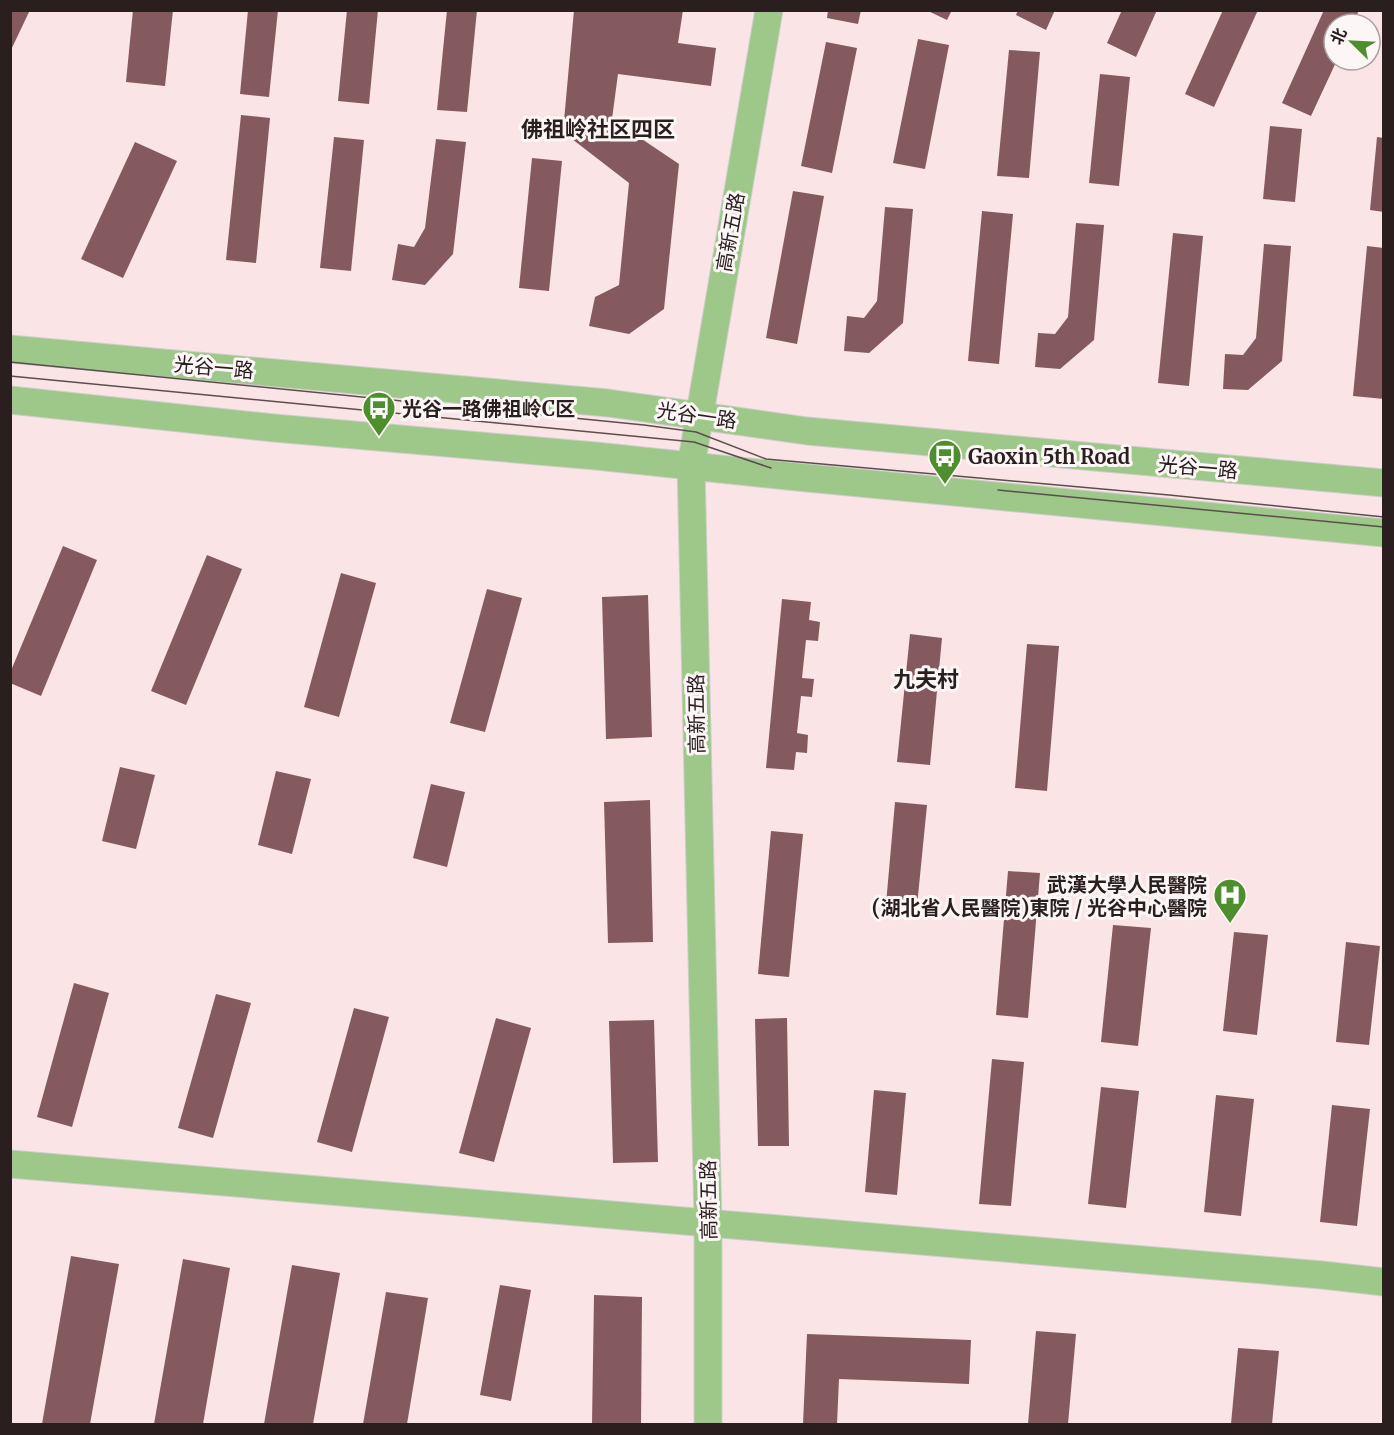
<svg xmlns="http://www.w3.org/2000/svg" width="1394" height="1435" font-family="Merriweather,'Noto Sans SC',serif">
  <style>
    .building { fill: #855a5e }
    .lines { fill: none; stroke-linecap: round; stroke-linejoin: round }
    .major-casing { stroke: #d0cece; stroke-width: 29 }
    .major { stroke: #9dc889; stroke-width: 27 }
    .tram { stroke: #5d4d4f; stroke-width: 1.5 }
    .labels { text-anchor: middle; dominant-baseline: central; stroke-width: 6; stroke-linejoin: round; paint-order: stroke }
    .street-label { font-size: 20px; fill: #2b1e1f; stroke: #fdf6f6 }
    .poi-label { font-size: 20px; font-weight: bold; fill: #2b1e1f; stroke: #fdf6f6; text-anchor: start }
    .quarter-label { font-size: 22px; font-weight: bold; fill: #2b1e1f; stroke: #fdf6f6 }
  </style>
  <rect width="100%" height="100%" fill="#fbe4e6"/>
  <!-- building -->
  <g class="building">
    <path d="M10 10H30L10 52Z"/>
    <path d="M133 10H173L165 86 126 82Z"/>
    <path d="M248 10H278L269 97 240 94Z"/>
    <path d="M347 10H378L369 104 338 101Z"/>
    <path d="M447 10H477L467 112 437 110Z"/>
    <path d="M574 10H683L678 43 716 48 711 86 618 74 612 119 679 164 664 309 629 334 589 326 595 297 619 285 629 183 563 132Z"/>
    <path d="M828 10H861L858 24 827 18Z"/>
    <path d="M926 10H952L947 20Z"/>
    <path d="M1018 10H1055L1046 30 1016 15Z"/>
    <path d="M1122 10H1157L1136 57 1107 43Z"/>
    <path d="M1223 10H1258L1214 107 1185 94Z"/>
    <path d="M1324 10H1359L1353 24H1334V60H1337L1311 116 1282 103Z"/>
    <path d="M918 39 949 45 925 169 893 163Z"/>
    <path d="M826 42 857 48 832 173 801 166Z"/>
    <path d="M1009 50 1040 52 1029 178 997 176Z"/>
    <path d="M1100 74 1130 77 1119 186 1089 183Z"/>
    <path d="M241 115 270 118 256 263 226 260Z"/>
    <path d="M1270 126 1302 129 1295 202 1263 199Z"/>
    <path d="M334 137 364 140 351 271 320 268Z"/>
    <path d="M1377 137 1384 138V212L1370 210Z"/>
    <path d="M436 139 466 142 453 254 425 285 392 280 398 244 414 247 425 228Z"/>
    <path d="M135 142 177 161 123 278 81 259Z"/>
    <path d="M532 158 562 161 549 291 519 288Z"/>
    <path d="M793 191 824 196 797 344 766 338Z"/>
    <path d="M885 207 913 209 903 323 869 353 844 351 847 316 864 318 877 301Z"/>
    <path d="M982 211 1013 214 999 364 968 361Z"/>
    <path d="M1076 223 1104 225 1094 340 1060 369 1035 367 1038 333 1055 334 1068 317Z"/>
    <path d="M1173 233 1203 236 1189 386 1158 383Z"/>
    <path d="M1264 244 1291 246 1282 361 1248 390 1223 389 1225 354 1243 355 1256 338Z"/>
    <path d="M1367 246 1384 248V399L1353 396Z"/>
    <path d="M63 546 97 560 41 696 10 683V673Z"/>
    <path d="M207 555 242 569 186 705 151 691Z"/>
    <path d="M341 573 376 583 339 717 304 707Z"/>
    <path d="M487 589 522 598 485 732 450 723Z"/>
    <path d="M648 595 652 737 606 739 602 597Z"/>
    <path d="M782 599 811 602 809 620 820 622 818 641 806 640 802 678 814 679 812 697 801 696 797 733 808 735 807 753 796 752 794 770 766 768Z"/>
    <path d="M910 634 942 638 930 765 897 762Z"/>
    <path d="M1027 644 1059 646 1047 791 1015 788Z"/>
    <path d="M120 767 155 775 136 849 102 841Z"/>
    <path d="M276 771 311 779 292 854 258 845Z"/>
    <path d="M431 784 465 792 447 867 413 858Z"/>
    <path d="M650 800 653 942 608 943 604 802Z"/>
    <path d="M895 802 927 805 917 906 886 904Z"/>
    <path d="M771 831 803 834 789 977 758 974Z"/>
    <path d="M1008 871 1040 873 1028 1018 996 1015Z"/>
    <path d="M1113 925 1151 928 1138 1046 1101 1042Z"/>
    <path d="M1234 932 1268 935 1257 1035 1223 1031Z"/>
    <path d="M1346 942 1380 946 1369 1045 1336 1042Z"/>
    <path d="M74 983 109 993 72 1127 37 1117Z"/>
    <path d="M216 994 251 1003 213 1138 178 1128Z"/>
    <path d="M354 1008 389 1017 352 1152 317 1142Z"/>
    <path d="M496 1018 531 1028 494 1162 459 1153Z"/>
    <path d="M787 1018 789 1146H758L755 1019Z"/>
    <path d="M654 1020 658 1162 613 1163 609 1021Z"/>
    <path d="M992 1059 1024 1062 1011 1206 979 1204Z"/>
    <path d="M1101 1087 1139 1091 1126 1208 1088 1204Z"/>
    <path d="M874 1090 906 1093 897 1195 865 1192Z"/>
    <path d="M1216 1095 1254 1099 1241 1216 1204 1212Z"/>
    <path d="M1332 1105 1370 1109 1357 1226 1320 1222Z"/>
    <path d="M71 1256 119 1264 90 1424H42Z"/>
    <path d="M183 1259 230 1268 203 1424H154Z"/>
    <path d="M292 1265 340 1273 313 1424H264Z"/>
    <path d="M500 1285 531 1290 511 1401 480 1395Z"/>
    <path d="M386 1292 428 1298 407 1424H363Z"/>
    <path d="M594 1295 642 1297 641 1424H592Z"/>
    <path d="M1036 1331 1076 1334 1068 1424H1028Z"/>
    <path d="M807 1334 971 1340 969 1384 839 1379 837 1424H803Z"/>
    <path d="M1238 1348 1279 1351 1272 1424H1231Z"/>
  </g>
  <g class="lines">
    <defs>
      <g id="major">
        <path d="M10 349 608 403 807 431 1384 483"/>
        <path d="M10 400 274 428 596 456 797 477 1384 533"/>
        <path d="M10 1164 1322 1275 1384 1282"/>
        <path d="M708 1424V1223L691 466 769 10"/>
      </g>
    </defs>
    <!-- major casing -->
    <use href="#major" class="major-casing"/>
    <!-- major -->
    <use href="#major" class="major"/>
    <!-- tram -->
    <g class="tram">
      <path d="M10 362 644 425 696 432 766 459 1169 495 1384 517"/>
      <path d="M10 376 694 442 771 468"/>
      <path d="M998 490 1384 527"/>
    </g>
  </g>
  <!-- icons -->
  <defs>
    <symbol id="bus-pin" viewBox="-11 -11 22 30"><path d="M0 17L-7.5 6A9.5 9.5 0 1 1 7.5 6Z" fill="#4e8e2f" stroke="#fdf6f6"/><path d="M-5-6H5V4H4V6H2V4H-2V6H-4V4H-5ZM-3.5-4V0h7V-4ZM-3.5 1.2v1.5H-2V1.2ZM2 1.2v1.5H3.5V1.2Z" fill="#fff"/></symbol>
    <symbol id="hospital-pin" viewBox="-11 -11 22 30"><path d="M0 17L-7.5 6A9.5 9.5 0 1 1 7.5 6Z" fill="#4e8e2f" stroke="#fdf6f6"/><path d="M-5-5h3v3.5h4V-5h3V5h-3V1.5h-4V5h-3Z" fill="#fff"/></symbol>
  </defs>
  <g fill-rule="evenodd">
    <use href="#bus-pin" x="360" y="389" width="38" height="52"/>
    <use href="#bus-pin" x="926" y="437" width="38" height="52"/>
    <use href="#hospital-pin" x="1211" y="876" width="38" height="52"/>
  </g>
  <g class="labels">
    <!-- street labels -->
    <g class="street-label">
      <text transform="translate(730 232) rotate(-80)">高新五路</text>
      <text transform="translate(214 367) rotate(5)">光谷一路</text>
      <text transform="translate(697 415) rotate(8)">光谷一路</text>
      <text transform="translate(1198 467) rotate(5)">光谷一路</text>
      <text transform="translate(696 714) rotate(-91)">高新五路</text>
      <text transform="translate(708 1200) rotate(-91)">高新五路</text>
    </g>
    <!-- poi labels -->
    <g class="poi-label">
      <text x="402" y="408">光谷一路佛祖岭C区</text>
      <text x="968" y="456">Gaoxin 5th Road</text>
      <text x="1207" y="884" text-anchor="end">武漢大學人民醫院<tspan x="1207" dy="23">(湖北省人民醫院)東院 / 光谷中心醫院</tspan></text>
    </g>
    <!-- quarter labels -->
    <g class="quarter-label">
      <text x="598" y="129">佛祖岭社区四区</text>
      <text x="926" y="679">九夫村</text>
    </g>
  </g>
  <!-- border -->
  <rect width="1394" height="1435" fill="none" stroke="#2b1e1f" stroke-width="24"/>
  <!-- north arrow -->
  <g transform="translate(1352 42) rotate(294)"><circle r="28" fill="#fdf6f6" stroke="#a9a0a0" stroke-width="1.5"/>
  <path d="M0-4.5L10 22L0 15L-10 22Z" fill="#4e8e2f"/>
  <text y="-9" font-size="16" font-weight="bold" text-anchor="middle" fill="#2b1e1f">北</text>
  </g>
</svg>
